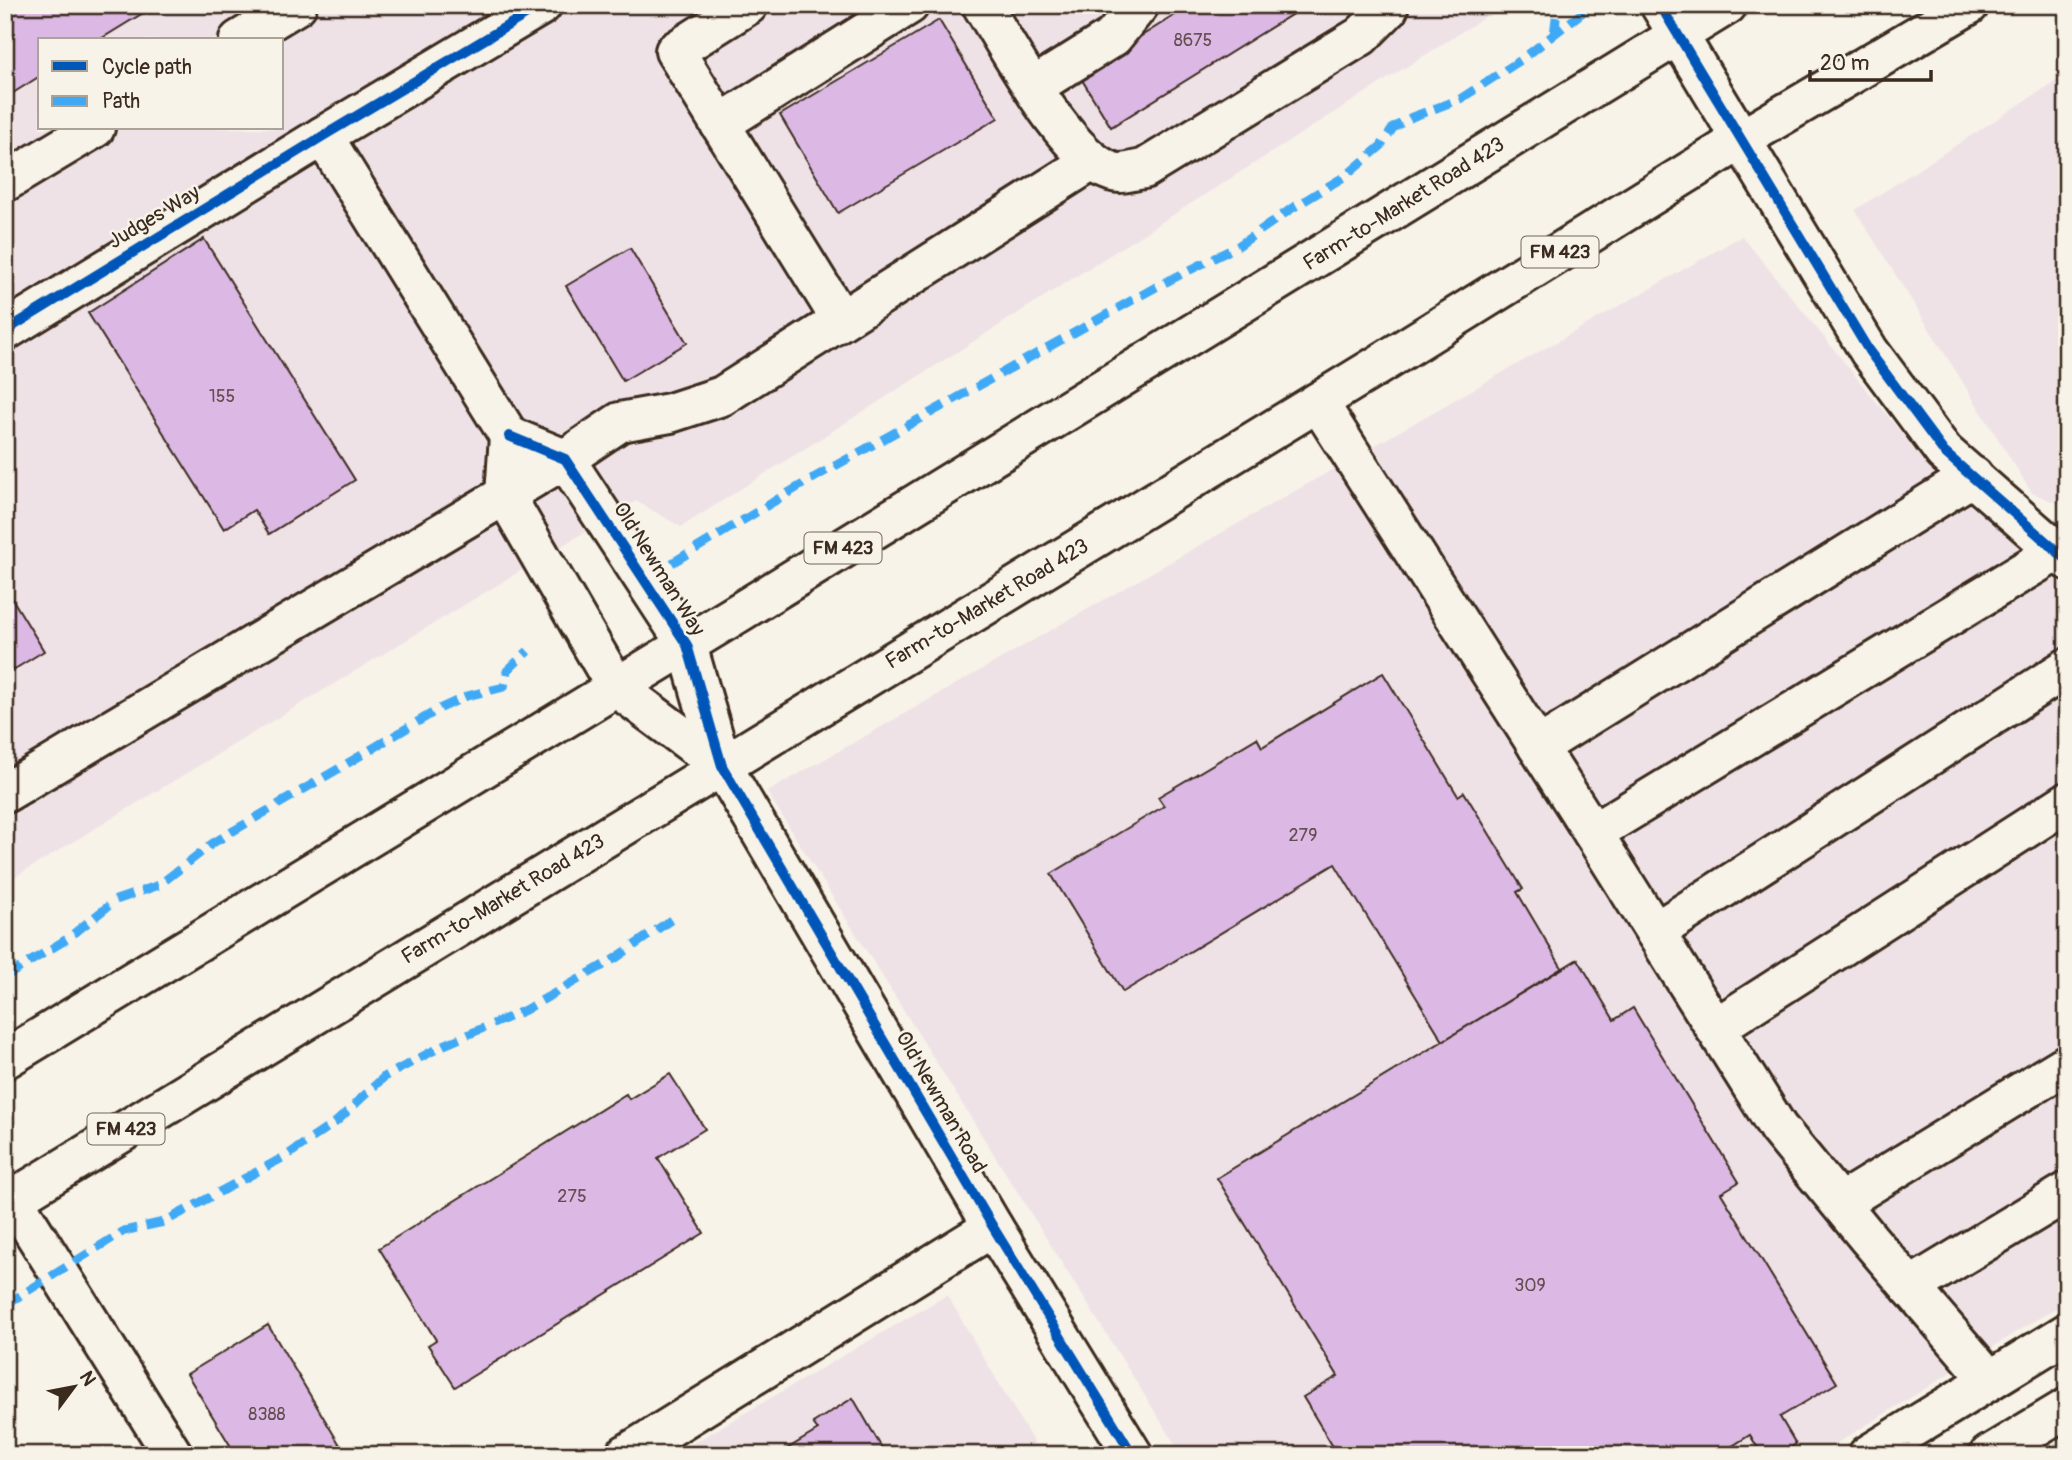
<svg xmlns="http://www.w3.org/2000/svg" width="2072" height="1460" font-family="Pangolin,sans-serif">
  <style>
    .built { fill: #efe2e7; fill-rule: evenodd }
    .building { fill: #dbb9e4; stroke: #3b2a1e; stroke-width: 2 }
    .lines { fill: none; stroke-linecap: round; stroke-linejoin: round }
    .minor-casing { stroke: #3b2a1e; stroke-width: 44 }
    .major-casing { stroke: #3b2a1e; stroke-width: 44 }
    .minor { stroke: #f7f3e8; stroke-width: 38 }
    .major { stroke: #f7f3e8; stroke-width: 38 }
    .quiet { stroke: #3fa9f5; stroke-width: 9; stroke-dasharray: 18 9; stroke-linecap: butt }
    .cycleway-casing { stroke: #f7f3e8; stroke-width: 15 }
    .cycleway { stroke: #0057b8; stroke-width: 10 }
    .labels { text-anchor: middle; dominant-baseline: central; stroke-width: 5; stroke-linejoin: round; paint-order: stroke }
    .number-label { font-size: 18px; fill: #634e50 }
    .shield { fill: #f7f3e8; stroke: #73665b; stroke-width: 2 }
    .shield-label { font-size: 19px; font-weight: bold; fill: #3b2a1e }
    .street-label { font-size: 21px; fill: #3b2a1e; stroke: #f7f3e8 }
  </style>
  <rect width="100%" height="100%" fill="#f7f3e8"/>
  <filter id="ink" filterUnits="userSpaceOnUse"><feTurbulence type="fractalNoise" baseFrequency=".0143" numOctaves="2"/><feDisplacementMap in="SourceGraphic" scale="14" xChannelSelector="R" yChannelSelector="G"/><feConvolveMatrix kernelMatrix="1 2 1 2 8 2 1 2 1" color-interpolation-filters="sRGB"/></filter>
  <g filter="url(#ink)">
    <!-- built -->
    <g class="built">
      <path d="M5 5H1489L1493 12 681 527 636 501 5 883ZM40 40H282V128H40Z"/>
      <path d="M2067 74V507L2032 493 1855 210Z"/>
      <path d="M1742 236 1912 446 2067 524V1301L1818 1455H1182L767 792Z"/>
      <path d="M947 1295 1041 1455H673Z"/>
    </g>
    <!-- building -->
    <g class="building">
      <path d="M5 5H156L99 40H40V76L5 98Z"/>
      <path d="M1191 5H1307L1111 127 1079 75Z"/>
      <path d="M939 20 998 118 838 213 780 115Z"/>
      <path d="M204 239 355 480 269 534 254 510 224 529 88 313Z"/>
      <path d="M630 248 687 343 623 381 566 286Z"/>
      <path d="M5 587 44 651 5 675Z"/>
      <path d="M1383 673 1458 796 1464 792 1523 889 1517 892 1562 968 1443 1041 1335 864 1123 992 1051 874 1164 806 1158 797 1257 738 1262 747Z"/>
      <path d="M1578 959 1614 1020 1633 1008 1739 1182 1721 1193 1837 1383 1780 1417 1796 1444 1779 1455H1762L1750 1435 1718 1455H1338L1303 1397 1338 1376 1217 1178Z"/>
      <path d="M670 1074 705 1129 658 1158 704 1233 455 1387 428 1345 436 1340 379 1248 626 1094 629 1099Z"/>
      <path d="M268 1325 346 1455H236L187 1374Z"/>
      <path d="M853 1398 886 1455H783L782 1452 818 1430 813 1423Z"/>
    </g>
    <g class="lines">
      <defs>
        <g id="minor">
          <path d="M748 5 675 51 841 320"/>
          <path d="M982 5C1008 46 1067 159 1113 172 1121 175 1135 170 1144 169L1361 36 1388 9V5"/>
          <path d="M1660 5 1869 351 1944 452 2067 560"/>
          <path d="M239 40 297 5"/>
          <path d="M1033 87 1113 37 1139 5"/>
          <path d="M720 124 909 5"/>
          <path d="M323 136 509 436 505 495 616 687 722 766"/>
          <path d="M5 182 95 128"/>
          <path d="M5 331 323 136 542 5"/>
          <path d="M1318 402 1593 833 1778 1128 1869 1239 1990 1380"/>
          <path d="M509 436 565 459 687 645 722 766 993 1227 1133 1455"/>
          <path d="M1538 747 1973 476"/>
          <path d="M5 793 505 495 565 459 620 422 670 413 722 396 1092 161"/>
          <path d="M1593 833 2057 551"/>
          <path d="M1655 932 2067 668"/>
          <path d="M1715 1028 2067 802"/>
          <path d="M13 1199 173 1455"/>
          <path d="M1840 1203 2067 1064"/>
          <path d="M1910 1287 2067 1192"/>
          <path d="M625 1455 993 1227"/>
          <path d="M1868 1455 2067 1333"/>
          <path d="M1989 1455 2067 1408"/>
        </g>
        <g id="major">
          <path d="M5 1059 735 615 1727 5"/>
          <path d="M5 1204 1377 366 1742 139 1969 5"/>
        </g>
      </defs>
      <!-- minor casing -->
      <use href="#minor" class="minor-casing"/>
      <!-- major casing -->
      <use href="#major" class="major-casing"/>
      <!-- minor -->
      <use href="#minor" class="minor"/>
      <!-- major -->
      <use href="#major" class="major"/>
      <!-- quiet -->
      <g class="quiet">
        <path d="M1554 35 1557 10 1556 5"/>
        <path d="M672 563 808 481 1156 287 1238 246 1291 209 1347 175 1381 146 1393 128 1412 117 1460 99 1521 60 1592 5"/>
        <path d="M5 977 67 939 116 900 159 885 213 843 441 708 467 696 504 687 507 671 528 651"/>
        <path d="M5 1305 124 1231 164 1222 286 1156 336 1122 384 1077 444 1045 525 1010 616 958 675 917"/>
      </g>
      <defs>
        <g id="cycleway">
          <path d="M1660 5 1869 351 1944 452 2067 560"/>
          <path d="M5 331 323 136 542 5"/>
          <path d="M509 436 565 459 687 645 722 766 993 1227 1133 1455"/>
        </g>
      </defs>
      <!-- cycleway casing -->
      <use href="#cycleway" class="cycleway-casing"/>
      <!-- cycleway -->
      <use href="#cycleway" class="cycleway"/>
    </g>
  </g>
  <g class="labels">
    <!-- number labels -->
    <g class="number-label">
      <text x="1193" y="40">8675</text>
      <text x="222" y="396">155</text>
      <text x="1303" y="835">279</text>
      <text x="572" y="1196">275</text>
      <text x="1530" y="1285">309</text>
      <text x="267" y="1414">8388</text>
    </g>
    <!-- shield labels -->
    <g class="shield">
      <rect x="1521.5" y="236.5" width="77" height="31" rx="5"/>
      <rect x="804.5" y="532.5" width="77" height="31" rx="5"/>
      <rect x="87.5" y="1113.5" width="77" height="31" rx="5"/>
    </g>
    <g class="shield-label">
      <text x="1560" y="252">FM 423</text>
      <text x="843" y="548">FM 423</text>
      <text x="126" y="1129">FM 423</text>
    </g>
    <!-- street labels -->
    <g class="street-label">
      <text transform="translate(1404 204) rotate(-32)">Farm-to-Market Road 423</text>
      <text transform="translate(154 217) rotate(-31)">Judges Way</text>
      <text transform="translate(659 569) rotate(58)">Old Newman Way</text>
      <text transform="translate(987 604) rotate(-31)">Farm-to-Market Road 423</text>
      <text transform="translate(503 899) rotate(-31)">Farm-to-Market Road 423</text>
      <text transform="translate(941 1102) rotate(60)">Old Newman Road</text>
    </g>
  </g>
  <!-- margin -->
  <rect width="2072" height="1460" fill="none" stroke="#f7f3e8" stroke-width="28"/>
  <rect x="14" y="14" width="2044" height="1432" fill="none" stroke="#3b2a1e" stroke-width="2.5" filter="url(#ink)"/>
  <!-- legend -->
  <rect x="38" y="38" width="245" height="91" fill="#f7f3e8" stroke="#aca397" stroke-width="2"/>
  <rect x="52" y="61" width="35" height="10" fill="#0057b8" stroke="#aca397" stroke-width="2"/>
  <text x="102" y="74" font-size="21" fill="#3b2a1e">Cycle path</text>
  <rect x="52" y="96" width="35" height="10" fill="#3fa9f5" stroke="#aca397" stroke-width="2"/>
  <text x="102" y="108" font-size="21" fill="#3b2a1e">Path</text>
  <!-- north arrow -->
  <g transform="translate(74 1387) rotate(58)" stroke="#f7f3e8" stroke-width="5" paint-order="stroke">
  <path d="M0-5L12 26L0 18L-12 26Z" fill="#3b2a1e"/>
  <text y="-10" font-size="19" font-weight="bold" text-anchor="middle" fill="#3b2a1e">N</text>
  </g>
  <!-- scale -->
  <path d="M1810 70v10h121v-10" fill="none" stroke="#3b2a1e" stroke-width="3.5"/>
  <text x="1820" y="70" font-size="21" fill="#3b2a1e" stroke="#f7f3e8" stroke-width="5" paint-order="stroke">20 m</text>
</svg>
